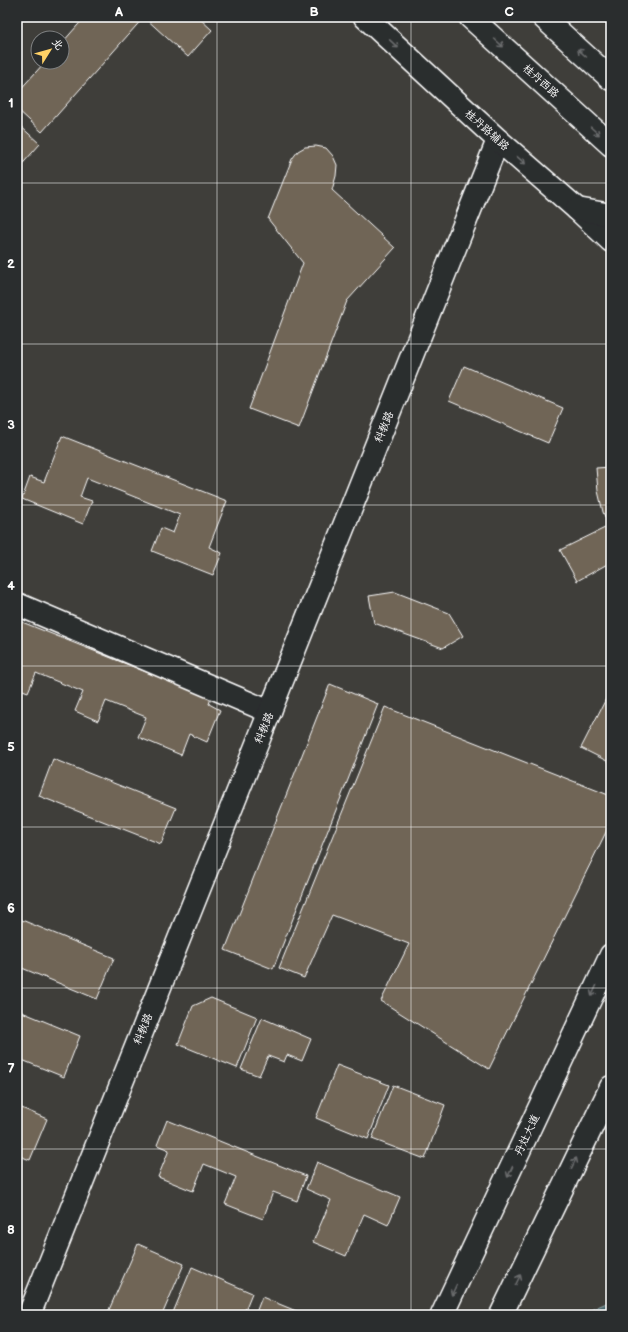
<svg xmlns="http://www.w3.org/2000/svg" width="628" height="1332" font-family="'Balsamiq Sans','LXGW WenKai TC',sans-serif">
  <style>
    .water { fill: #4d6a70; stroke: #94a6a9 }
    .building { fill: #706557; stroke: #fff }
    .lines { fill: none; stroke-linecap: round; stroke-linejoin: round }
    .minor-casing { stroke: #fff; stroke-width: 25 }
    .major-casing { stroke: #fff; stroke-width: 25 }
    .highway-casing { stroke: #fff; stroke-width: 25 }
    .minor { stroke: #2a2d2e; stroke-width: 22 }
    .major { stroke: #2a2d2e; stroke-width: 22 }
    .highway { stroke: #2a2d2e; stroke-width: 22 }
    .oneway { stroke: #6a6c6d }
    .grid { fill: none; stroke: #fff; stroke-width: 1; stroke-opacity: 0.55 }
    .labels { text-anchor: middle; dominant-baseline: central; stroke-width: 4; stroke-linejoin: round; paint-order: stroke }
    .street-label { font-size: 11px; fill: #fff; stroke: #2a2d2e }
    .neatline { fill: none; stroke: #fff; stroke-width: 1.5 }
    .grid-label { font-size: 13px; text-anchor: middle; font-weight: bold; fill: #fff }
  </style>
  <rect width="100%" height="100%" fill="#3f3e3a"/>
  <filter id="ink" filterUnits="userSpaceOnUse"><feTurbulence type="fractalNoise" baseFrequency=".025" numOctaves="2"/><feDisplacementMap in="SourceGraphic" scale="8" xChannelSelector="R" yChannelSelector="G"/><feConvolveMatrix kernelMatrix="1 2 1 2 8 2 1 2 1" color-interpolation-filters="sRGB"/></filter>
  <g filter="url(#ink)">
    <!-- water -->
    <path class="water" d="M611 1301V1315H585L586 1312Z"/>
    <!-- building -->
    <g class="building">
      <path d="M85 17H198L212 30 188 57 144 17 42 132 17 109V93L45 62H62V43Z"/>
      <path d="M17 123 40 144 17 170Z"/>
      <path d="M316 146 326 148 333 156 337 165 336 176 332 190 395 248 347 301 299 428 249 409 303 263 268 219 292 159 298 151 305 147Z"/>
      <path d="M464 366 563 408 548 443 449 401Z"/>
      <path d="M62 436 227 501 209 547 222 553 213 575 152 551 161 528 173 533 180 515 87 478 80 497 92 501 83 524 22 499 30 477 44 482Z"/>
      <path d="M611 467V562L577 581 560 550 609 526 603 512 598 491 596 468Z"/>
      <path d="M395 592 449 613 463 636 443 648 374 623 369 596Z"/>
      <path d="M17 620 211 698 209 704 220 710 207 742 189 734 181 755 138 737 146 717 106 701 98 721 75 711 83 692 36 673 28 692 17 688Z"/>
      <path d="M330 684 378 704 273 969 225 950Z"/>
      <path d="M611 689V763L581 748Z"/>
      <path d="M385 707 611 796V822L489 1069 381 1001 409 944 332 915 304 978 279 968Z"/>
      <path d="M53 759 176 808 161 844 39 796Z"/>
      <path d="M17 918 114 958 97 999 17 966Z"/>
      <path d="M211 998 257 1017 237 1068 178 1044 193 1006Z"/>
      <path d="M17 1010 80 1036 64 1077 17 1058Z"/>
      <path d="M262 1018 311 1039 302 1061 287 1055 284 1062 268 1056 259 1076 241 1069Z"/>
      <path d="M337 1065 389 1085 368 1139 316 1118Z"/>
      <path d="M393 1085 445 1105 425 1159 372 1139Z"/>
      <path d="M17 1106 47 1119 30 1160 17 1155Z"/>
      <path d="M167 1120 306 1176 297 1201 273 1192 263 1219 225 1204 236 1177 204 1164 193 1191 158 1177 169 1150 157 1145Z"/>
      <path d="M317 1162 400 1197 388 1225 364 1214 346 1256 313 1242 331 1200 306 1189Z"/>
      <path d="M138 1244 184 1264 162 1315H115L108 1312Z"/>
      <path d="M192 1267 252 1293 243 1315H172Z"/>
      <path d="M262 1297 306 1315H255Z"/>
    </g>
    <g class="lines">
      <defs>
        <g id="minor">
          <path d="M17 604 270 712"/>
          <path d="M29 1315 498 140"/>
        </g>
        <g id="major">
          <path d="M365 17 498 140 577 209 611 241"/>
          <path d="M577 209 611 215"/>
          <path d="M442 1315 611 955"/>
          <path d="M501 1315 611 1087"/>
        </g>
        <g id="highway">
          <path d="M470 17 611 145"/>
          <path d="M543 17 611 79"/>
        </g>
      </defs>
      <!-- minor casing -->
      <use href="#minor" class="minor-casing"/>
      <!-- major casing -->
      <use href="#major" class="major-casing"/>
      <!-- highway casing -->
      <use href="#highway" class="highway-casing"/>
      <!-- minor -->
      <use href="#minor" class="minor"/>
      <!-- major -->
      <use href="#major" class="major"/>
      <!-- highway -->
      <use href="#highway" class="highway"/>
    </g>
    <!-- one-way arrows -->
    <defs><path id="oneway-shaft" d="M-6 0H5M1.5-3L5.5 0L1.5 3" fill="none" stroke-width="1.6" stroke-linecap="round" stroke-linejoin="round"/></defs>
    <g class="oneway">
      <use href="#oneway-shaft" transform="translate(499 43) rotate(42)"/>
      <use href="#oneway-shaft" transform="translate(394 44) rotate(43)"/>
      <use href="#oneway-shaft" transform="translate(582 53) rotate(-138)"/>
      <use href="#oneway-shaft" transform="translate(595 131) rotate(42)"/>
      <use href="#oneway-shaft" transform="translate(521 160) rotate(41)"/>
      <use href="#oneway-shaft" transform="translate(594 991) rotate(115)"/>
      <use href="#oneway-shaft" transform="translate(574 1163) rotate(-64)"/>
      <use href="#oneway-shaft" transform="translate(510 1172) rotate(115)"/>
      <use href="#oneway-shaft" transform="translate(518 1280) rotate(-64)"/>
      <use href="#oneway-shaft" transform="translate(454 1290) rotate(115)"/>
    </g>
  </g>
  <!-- grid -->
  <path class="grid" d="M217 17V1315M411 17V1315M17 183H611M17 344H611M17 505H611M17 666H611M17 827H611M17 988H611M17 1149H611"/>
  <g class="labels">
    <!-- street labels -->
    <g class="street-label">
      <text transform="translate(541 81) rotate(42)">桂丹西路</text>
      <text transform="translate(487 130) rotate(42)">桂丹路辅路</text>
      <text transform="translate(384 427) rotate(-68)">科教路</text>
      <text transform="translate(264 728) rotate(-68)">科教路</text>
      <text transform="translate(143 1029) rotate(-68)">科教路</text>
      <text transform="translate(527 1135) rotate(-65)">丹灶大道</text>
    </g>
  </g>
  <!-- margin -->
  <rect width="628" height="1332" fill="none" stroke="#2a2d2e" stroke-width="44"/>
  <!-- north arrow -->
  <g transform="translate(50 50) rotate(53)"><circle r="19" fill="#2a2d2e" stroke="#7f8182"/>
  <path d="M0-3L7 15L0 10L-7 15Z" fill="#ffd166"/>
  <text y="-6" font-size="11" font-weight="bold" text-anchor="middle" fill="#ffffff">北</text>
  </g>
  <rect x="22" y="22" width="584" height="1288" class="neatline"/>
  <g class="grid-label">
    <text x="119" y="16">A</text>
    <text x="314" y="16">B</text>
    <text x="509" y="16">C</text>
    <text x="11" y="107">1</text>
    <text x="11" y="268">2</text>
    <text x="11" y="429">3</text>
    <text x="11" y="590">4</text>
    <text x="11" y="751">5</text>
    <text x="11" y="912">6</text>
    <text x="11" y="1073">7</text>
    <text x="11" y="1234">8</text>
  </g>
</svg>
